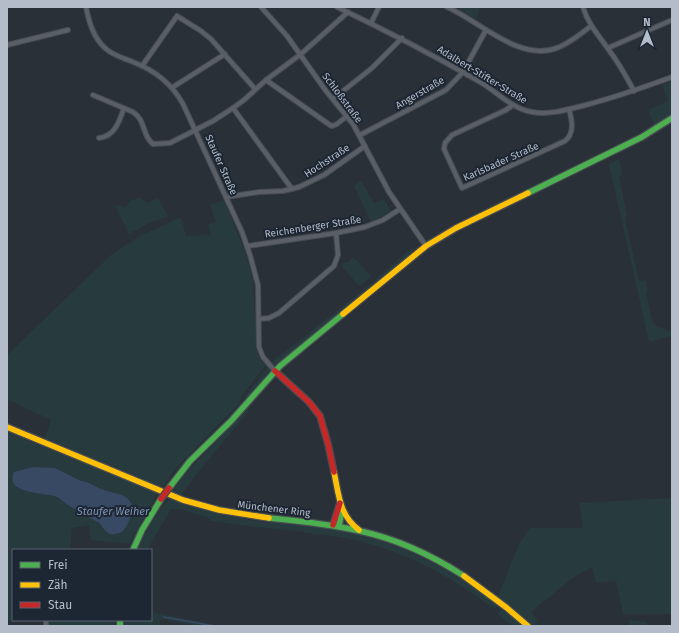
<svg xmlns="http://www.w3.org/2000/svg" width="679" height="633" font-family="'Fira Sans',sans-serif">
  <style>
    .green { fill: #273a3e; fill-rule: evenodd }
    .water { fill: #384963 }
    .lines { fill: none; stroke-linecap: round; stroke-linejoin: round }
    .stream { stroke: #384963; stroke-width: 1.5 }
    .street-casing { stroke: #484c53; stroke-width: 6 }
    .fast-casing { stroke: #484c53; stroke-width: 8 }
    .slow-casing { stroke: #484c53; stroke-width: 8 }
    .jam-casing { stroke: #484c53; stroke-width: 8 }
    .street { stroke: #5a5e66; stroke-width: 4 }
    .fast { stroke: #4caf50; stroke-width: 5.5 }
    .slow { stroke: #ffc107; stroke-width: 5.5 }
    .jam { stroke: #c62828; stroke-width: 5.5 }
    .jam-bridge-casing { stroke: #484c53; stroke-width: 8; stroke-linecap: butt }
    .jam-bridge { stroke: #c62828; stroke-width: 5.5 }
    .labels { text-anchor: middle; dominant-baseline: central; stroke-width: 4; stroke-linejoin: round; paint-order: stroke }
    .street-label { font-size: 10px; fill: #b4bcc9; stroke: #1d2633 }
    .water-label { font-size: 11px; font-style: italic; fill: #7c92b1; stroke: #1d2633 }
  </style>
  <rect width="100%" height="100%" fill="#2a3038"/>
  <!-- green -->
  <g class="green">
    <path d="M460 7H480L476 19 459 9Z"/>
    <path d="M672 82V112L654 125 648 110 668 101 662 85Z"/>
    <path d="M619 159 622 175 619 177 627 215 625 218 639 281 645 280 648 292 646 293 653 324H655L657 327 664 328 666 331 672 330V336L649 342 609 164Z"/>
    <path d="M361 181 374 203 384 199 391 211 371 222 354 186Z"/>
    <path d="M140 198 147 203 158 198 168 216 145 225 129 234 115 205 126 207 131 200Z"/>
    <path d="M224 200 246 254 253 280 257 353 260 359 266 365 244 393 240 403 176 468 163 487 45 438 51 420 7 399V355L112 254 140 236 181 217 186 236 211 235 208 225 216 222 210 205Z"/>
    <path d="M415 245 412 252 402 261 277 364H272V363L273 361 366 288Z"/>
    <path d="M352 258 358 261 371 277 359 286 341 265 343 263H348Z"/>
    <path d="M268 367 269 370 268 374 243 404 245 396Z"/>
    <path d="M248 409 249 411 194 477 181 495 173 491 185 474Z"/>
    <path d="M7 432 158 493 129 544 91 540 89 525 72 528 70 550H13V620H15L7 622ZM55 468 81 481 88 483 90 485 118 494 128 499 133 510 125 529 107 533C99 521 86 516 74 509 67 505 61 499 53 496 40 491 30 495 17 487Z"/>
    <path d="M672 498V614H623L616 580 596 583 592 567 574 577 531 612 538 621 535 624 537 626H535L498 596 518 546 530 528H583L579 503Z"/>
    <path d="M168 499C195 507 222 516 250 520 282 525 315 525 347 532 407 545 448 569 498 603V606L494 609C447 573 391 544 332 536 291 530 251 527 210 521L209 518 180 509H171L147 550H137L149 527Z"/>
    <path d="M501 609H504L522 626H512L498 614Z"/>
    <path d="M151 612 216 625 219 626H198L160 619V626H123V620H151Z"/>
    <rect x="48" y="620" width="66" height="6"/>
    <path d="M629 620 647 622V626H630Z"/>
  </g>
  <!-- water -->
  <path class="water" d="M33 467 55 468 81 481C88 481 94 486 101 489 121 495 141 496 128 523 125 529 123 533 115 534 113 535 109 534 107 532 104 530 102 526 99 523 91 518 82 514 75 509 68 506 63 501 57 497 45 492 4 495 14 472Z"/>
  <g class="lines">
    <!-- stream -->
    <path class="stream" d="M164 617 214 626"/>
    <defs>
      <g id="street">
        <path d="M86 7C89 22 93 37 105 48 112 55 123 58 133 62 154 70 172 84 183 104L242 232 250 255 258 285 259 347 263 357 275 371"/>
        <path d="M261 7 287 36 326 91 353 124 389 192 426 246"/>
        <path d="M337 7C385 30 433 55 480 82 496 91 512 109 532 112 548 115 566 110 582 106 613 98 642 88 672 77"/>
        <path d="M447 7C479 21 517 60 554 49 568 45 580 34 591 26"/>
        <path d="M583 7C588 25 601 38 611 53 620 65 627 78 634 91"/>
        <path d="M371 23 379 7"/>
        <path d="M7 45 68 30"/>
        <path d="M608 48 672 20"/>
        <path d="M142 66 177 16 201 31 211 39 255 89"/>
        <path d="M266 80 330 125 332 126 337 124 347 116"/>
        <path d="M173 87 225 54"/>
        <path d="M93 95 133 112C146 120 142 136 153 144L170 143 213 121 233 108 244 100 266 80 301 54 348 12"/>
        <path d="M333 99 372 68 402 38"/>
        <path d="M513 105 506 110 452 135 445 143 444 149 462 188 565 141C575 133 572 120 569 109"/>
        <path d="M233 108 292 189"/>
        <path d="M360 135 446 90 463 72 486 30"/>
        <path d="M99 138C115 136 119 122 124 108"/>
        <path d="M226 197 259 192 283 191 299 187 324 175 365 146"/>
        <path d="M248 246 336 233 365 227 383 220 400 209"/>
        <path d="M259 319 269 318 279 313 334 266 338 255 336 233"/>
        <path d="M46 620V626"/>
      </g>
      <g id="fast">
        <path d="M528 193 642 137 672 118"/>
        <path d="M169 488 190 461 231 421 280 366 343 314"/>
        <path d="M269 518C300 521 330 524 360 531 397 539 433 556 464 576"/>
        <path d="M339 526 342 510"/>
        <path d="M133 550 142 530 161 499"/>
        <path d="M120 620V626"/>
      </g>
      <g id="slow">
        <path d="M343 314 426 246 456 228 528 193"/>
        <path d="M7 427 183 500 219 510 269 518"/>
        <path d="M334 472C339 495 339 515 359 530"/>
        <path d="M464 576 507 608 528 626"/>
      </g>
      <g id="jam">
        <path d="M275 371 309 402 320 416 328 444 334 472"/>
        <path d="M333 525 340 503"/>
      </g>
    </defs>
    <!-- street casing -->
    <use href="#street" class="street-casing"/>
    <!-- fast casing -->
    <use href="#fast" class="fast-casing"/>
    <!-- slow casing -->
    <use href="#slow" class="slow-casing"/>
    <!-- jam casing -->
    <use href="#jam" class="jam-casing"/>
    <!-- street -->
    <use href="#street" class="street"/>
    <!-- fast -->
    <use href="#fast" class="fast"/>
    <!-- slow -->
    <use href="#slow" class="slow"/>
    <!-- jam -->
    <use href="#jam" class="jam"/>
    <defs>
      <path id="jam-bridge" d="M161 499 169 488"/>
    </defs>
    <!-- jam-bridge casing -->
    <use href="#jam-bridge" class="jam-bridge-casing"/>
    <!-- jam-bridge -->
    <use href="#jam-bridge" class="jam-bridge"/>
  </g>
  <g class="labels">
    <!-- street labels -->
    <g class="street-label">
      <text transform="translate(482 75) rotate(31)">Adalbert-Stifter-Straße</text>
      <text transform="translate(420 93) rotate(-30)">Angerstraße</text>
      <text transform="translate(342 98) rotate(53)">Schloßstraße</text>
      <text transform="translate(327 161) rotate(-33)">Hochstraße</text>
      <text transform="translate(501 162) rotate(-24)">Karlsbader Straße</text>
      <text transform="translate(221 165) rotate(66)">Staufer Straße</text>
      <text transform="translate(313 227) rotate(-9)">Reichenberger Straße</text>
      <text transform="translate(274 509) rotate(7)">Münchener Ring</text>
    </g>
    <!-- water labels -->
    <g class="water-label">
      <text x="113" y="511">Staufer Weiher</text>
    </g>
  </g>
  <!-- border -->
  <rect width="679" height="633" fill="none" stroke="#b4bcc9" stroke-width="16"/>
  <!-- legend -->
  <rect x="12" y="549" width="140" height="72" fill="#1d2633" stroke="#59626f"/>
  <rect x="20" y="562" width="20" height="6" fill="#4caf50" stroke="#59626f"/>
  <text x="48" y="569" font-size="12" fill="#b4bcc9">Frei</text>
  <rect x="20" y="582" width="20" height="6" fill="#ffc107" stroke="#59626f"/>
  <text x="48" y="589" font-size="12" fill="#b4bcc9">Zäh</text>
  <rect x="20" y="602" width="20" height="6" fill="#c62828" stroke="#59626f"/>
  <text x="48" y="609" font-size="12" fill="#b4bcc9">Stau</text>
  <!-- north arrow -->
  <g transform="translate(647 32)" stroke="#1d2633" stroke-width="3" paint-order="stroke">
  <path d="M0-3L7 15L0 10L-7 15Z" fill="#b4bcc9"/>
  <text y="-6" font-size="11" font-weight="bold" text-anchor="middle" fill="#b4bcc9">N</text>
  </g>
</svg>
